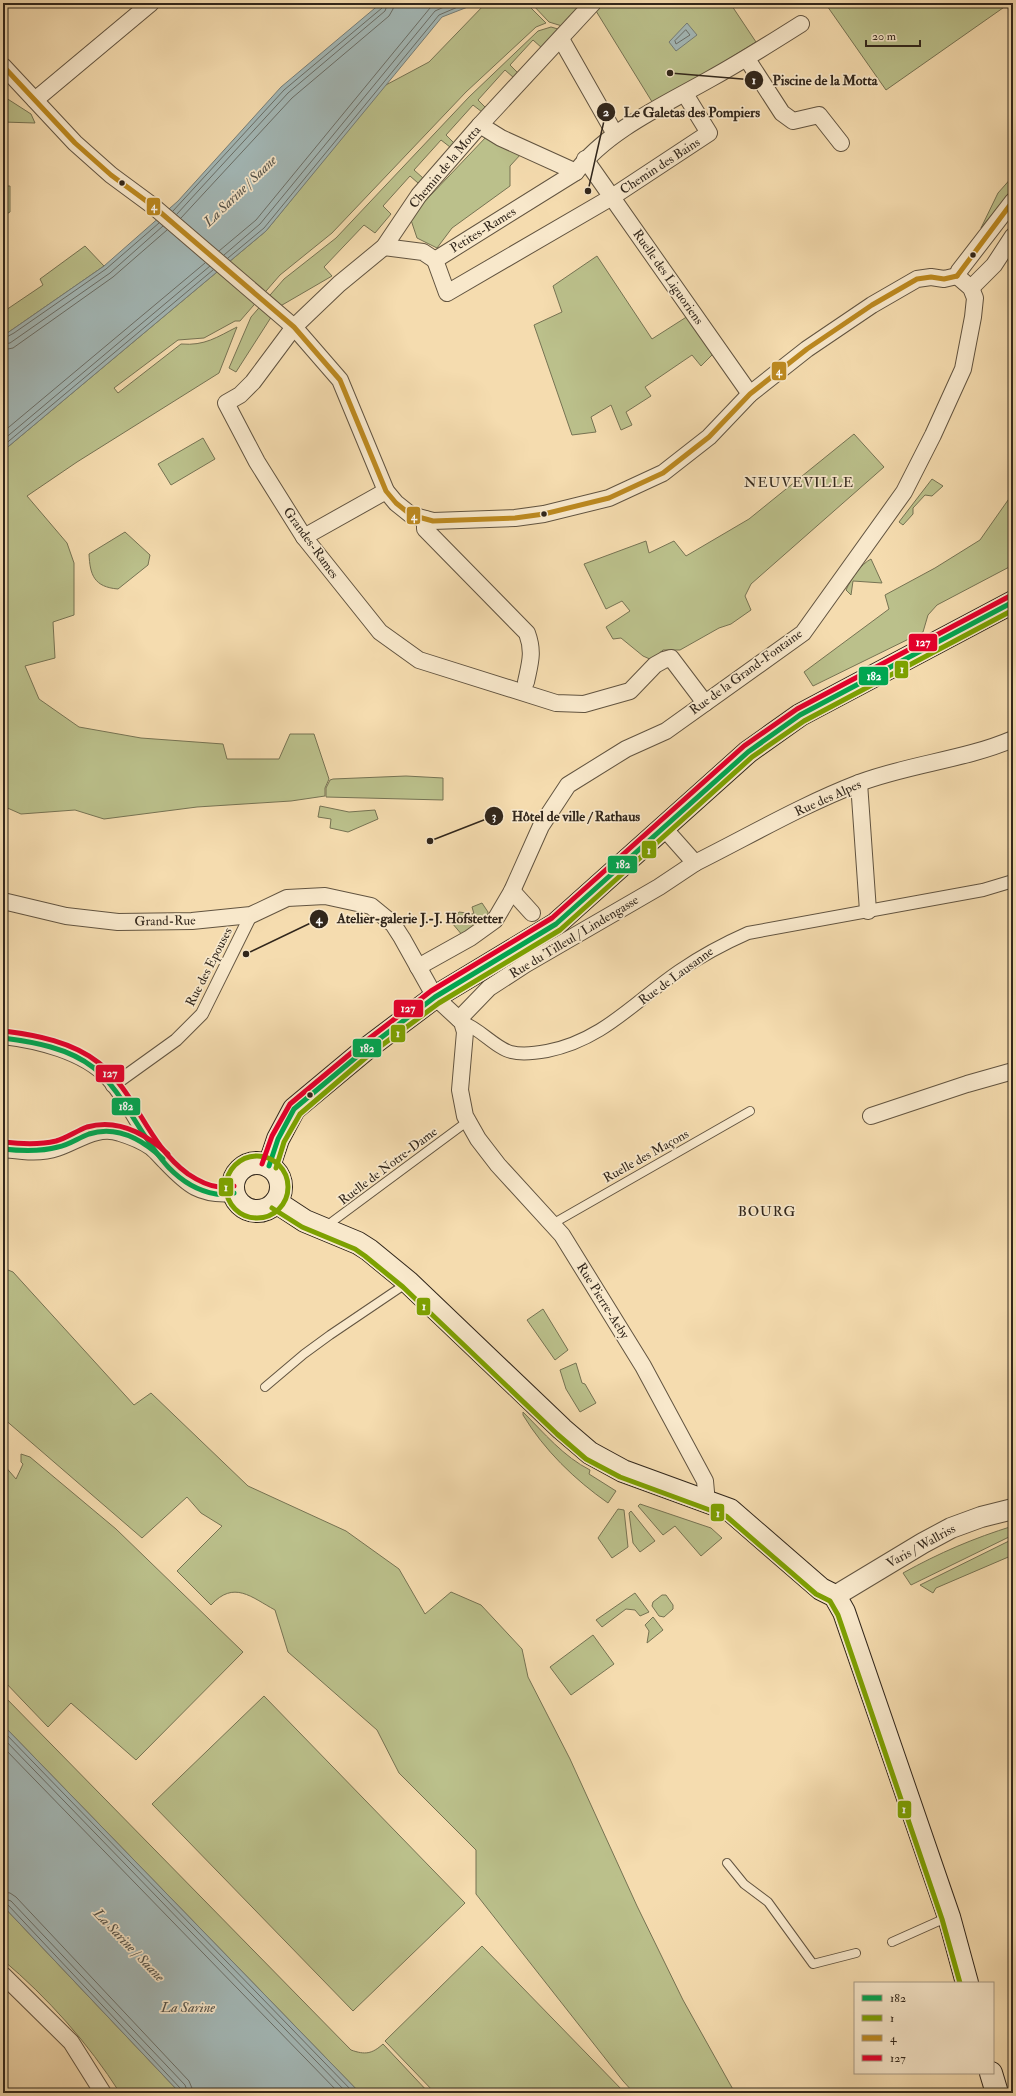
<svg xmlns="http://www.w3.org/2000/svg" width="1016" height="2096" font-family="'IM FELL Double Pica',serif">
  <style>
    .green { fill: #bbc08b; stroke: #767353 }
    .water { fill: #a3b8b7; stroke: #757e79 }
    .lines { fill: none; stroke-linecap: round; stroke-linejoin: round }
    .shore { stroke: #6a6f69; stroke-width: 1 }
    .service-casing { stroke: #625440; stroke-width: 10 }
    .pedestrian-casing { stroke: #625440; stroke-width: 14 }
    .minor-casing { stroke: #625440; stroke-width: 18 }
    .tertiary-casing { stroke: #625440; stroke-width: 22 }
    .secondary-casing { stroke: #31261b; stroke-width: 24 }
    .service { stroke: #f8e8cb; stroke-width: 8 }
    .pedestrian { stroke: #f8e8cb; stroke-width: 12 }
    .minor { stroke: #f8e8cb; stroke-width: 16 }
    .tertiary { stroke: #f8e8cb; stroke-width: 20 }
    .secondary { stroke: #f8e8cb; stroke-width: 22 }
    .bus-1-casing { stroke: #f8e8cb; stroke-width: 8 }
    .bus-2-casing { stroke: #f8e8cb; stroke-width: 8 }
    .bus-3-casing { stroke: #f8e8cb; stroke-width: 8 }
    .bus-4-casing { stroke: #f8e8cb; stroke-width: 8 }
    .bus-1 { stroke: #00a651; stroke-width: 5 }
    .bus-2 { stroke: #7da101; stroke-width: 5 }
    .bus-3 { stroke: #bc8920; stroke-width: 5 }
    .bus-4 { stroke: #e4002b; stroke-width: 5 }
    .bus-dot { fill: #31261b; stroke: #f8e8cb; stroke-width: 1.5 }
    .labels { text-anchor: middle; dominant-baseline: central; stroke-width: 3.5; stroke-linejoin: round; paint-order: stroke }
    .street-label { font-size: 13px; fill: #31261b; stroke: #f8e8cb }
    .water-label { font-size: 14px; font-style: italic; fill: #53524a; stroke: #f8e8cb }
    .neighbourhood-label { font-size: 14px; letter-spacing: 1px; fill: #31261b; stroke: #f8e8cb }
    .leader { fill: none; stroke: #31261b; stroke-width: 1.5 }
    .callout-dot { fill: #31261b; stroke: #f8e8cb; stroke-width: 1.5 }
    .mark-label { font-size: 12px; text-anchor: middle; font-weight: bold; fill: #fff }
    .callout-label { font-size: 14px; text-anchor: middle; font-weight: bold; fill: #31261b; stroke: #f8e8cb; stroke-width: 3.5; stroke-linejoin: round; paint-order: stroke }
    .line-badge { stroke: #f8e8cb; stroke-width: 1.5 }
    .badge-label { font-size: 11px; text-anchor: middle; font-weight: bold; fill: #fff }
  </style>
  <rect width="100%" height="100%" fill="#f5dcaf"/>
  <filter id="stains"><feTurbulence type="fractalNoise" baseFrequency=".005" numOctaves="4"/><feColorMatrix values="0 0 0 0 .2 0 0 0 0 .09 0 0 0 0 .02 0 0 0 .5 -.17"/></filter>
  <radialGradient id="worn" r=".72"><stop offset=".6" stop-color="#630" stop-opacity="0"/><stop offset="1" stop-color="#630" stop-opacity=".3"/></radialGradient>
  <!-- green -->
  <g class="green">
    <path d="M486 3H526L546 23 536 27 466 92 332 233 280 275 240 321H235L204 338 178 340 114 388 118 393 181 344C205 346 217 337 237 327L219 373 77 462 27 496 67 543 74 563V615L53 622 55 658 25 666 39 699 79 727 141 738 223 744 227 759H279L290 734H314L329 779 325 788V796L291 801 197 807 104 819 75 810 21 814 3 806V451L266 231 384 86 429 62Z"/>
    <path d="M531 3H584L562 26 549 22Z"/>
    <path d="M602 3H730L756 42 654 105 596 11Z"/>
    <path d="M825 3H1010L886 90Z"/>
    <path d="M551 27 558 29 542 48 533 40 510 65 518 73 514 78 505 70 478 100 486 108 482 112 473 105 446 135 454 143 450 147 441 140 414 170 423 178 418 183 410 176 383 206 391 214 375 233 364 225 324 267 332 276 277 308 236 372 229 368 251 317 284 279 336 238 469 97 538 31Z"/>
    <path d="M3 96 31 114 35 123 3 122Z"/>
    <path d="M487 136 521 154 510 166V186L452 228 437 248 417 238 410 217Z"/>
    <path d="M1013 176V188L981 228 998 193Z"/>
    <path d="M3 186H10V212L3 216Z"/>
    <path d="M85 246 104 266 3 336V312L43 285 40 279Z"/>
    <path d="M597 256 652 339 688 316 715 352 701 366 692 355 645 387 651 396 626 412 632 425 621 430 611 405 591 417 596 432 572 435 534 325 562 312 553 286Z"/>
    <path d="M854 434 884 467 751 584 745 596 751 610 731 624 719 628 680 650H663L652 660 643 656 621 638 613 639 606 627 630 611 622 601 606 609 584 564 646 541 649 553 674 541 686 556 749 519Z"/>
    <path d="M203 438 215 459 171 485 158 464Z"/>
    <path d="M932 479 943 486 932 496 925 495 913 508V514L903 525 899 522Z"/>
    <path d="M1013 493V565L937 605 928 615 923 632 813 686 804 672 889 609 885 595 935 568 980 540Z"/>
    <path d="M125 532 150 555 148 565 118 589C94 587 90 575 89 554Z"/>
    <path d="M871 559 882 583 853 581 851 595 846 590C851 579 861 564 871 559Z"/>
    <path d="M406 776 443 778V800L326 797V788L330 780 333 779Z"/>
    <path d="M320 806 349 812 375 810 378 819 348 832 330 828 331 819 318 817Z"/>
    <path d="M482 903 488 912V918L463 936 452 923 459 912 474 914 472 907Z"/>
    <path d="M3 1268 13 1272 134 1405 151 1393 248 1486 346 1531 399 1569 425 1614 451 1592 481 1605 522 1649 528 1677 570 1759 637 1906 683 2000 735 2093H634L623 2081 476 1894V1850L399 1773 377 1730 288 1652 275 1610C251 1597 234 1580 211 1605L177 1571 222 1526 201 1513 187 1497 142 1538 3 1418Z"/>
    <path d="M543 1309 568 1350 555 1360 527 1320Z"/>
    <path d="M576 1363 582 1383 585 1384 596 1403 580 1412 566 1389 560 1370Z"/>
    <path d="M523 1412C544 1433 564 1457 590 1470L589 1474 616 1491 608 1503C575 1480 544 1450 523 1415Z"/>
    <path d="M21 1454 30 1457 116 1529 243 1652 136 1760 71 1703 48 1727 3 1680V1464L16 1479 23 1464 21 1462Z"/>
    <path d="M640 1504 711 1528 722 1538 701 1556 675 1526 663 1535 638 1506Z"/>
    <path d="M618 1509 624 1510 628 1547 612 1558 598 1538Z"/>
    <path d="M631 1511 655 1541 640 1552 633 1543 629 1513Z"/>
    <path d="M1013 1526V1535L911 1585 903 1573C939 1553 974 1538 1013 1526Z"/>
    <path d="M1013 1539V1555L936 1588 933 1593 920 1585Z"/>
    <path d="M635 1593 649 1612 640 1616 635 1610 626 1609 602 1627 596 1620Z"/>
    <path d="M662 1595H666L673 1605V1609L664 1617 659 1616 652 1606 653 1602Z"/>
    <path d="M653 1617 663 1630 647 1643 649 1631 645 1625Z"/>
    <path d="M593 1635 614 1664 571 1695 550 1667Z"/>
    <path d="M3 1695 351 2050C365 2055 372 2054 383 2044L429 2093H360L3 1725Z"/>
    <path d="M264 1696 465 1903 353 2011 152 1804Z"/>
    <path d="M3 1906 180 2093H120C88 2043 48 1998 3 1960Z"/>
    <path d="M482 1946 625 2093H435L385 2041Z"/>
  </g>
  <!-- water -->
  <g class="water">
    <path d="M381 3H478L442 17 266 231 3 451V336L104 266 178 201 281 87Z"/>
    <path d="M687 23 697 35 676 51 669 42Z"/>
    <path d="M3 1725 360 2093H180L3 1906Z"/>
  </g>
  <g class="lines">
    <!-- shore -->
    <g class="shore">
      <path d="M686 30 690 35 676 44 675 41Z"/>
      <path d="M173 211 284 90 382 8 383 3"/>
      <path d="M177 214 288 93 385 11 388 3"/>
      <path d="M181 218 292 98 389 16 393 9 394 3"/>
      <path d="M219 251 256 220 430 8 437 3"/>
      <path d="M224 255 260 224 435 11 453 3"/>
      <path d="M228 258 264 228 439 15 467 3"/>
      <path d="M3 339 14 333 106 269 159 223"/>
      <path d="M3 344 10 343 110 273 163 226"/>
      <path d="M3 350 13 348 113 277 167 230"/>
      <path d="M3 432 205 263"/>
      <path d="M3 440 210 266"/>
      <path d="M3 446 213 270"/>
      <path d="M3 1731 354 2093"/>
      <path d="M3 1738 347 2093"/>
      <path d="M3 1747 339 2093"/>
      <path d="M3 1892 10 1893 16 1897 189 2081 194 2093"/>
      <path d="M3 1898 11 1901 185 2085 188 2093"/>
      <path d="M3 1903 8 1905 181 2089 183 2093"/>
    </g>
    <defs>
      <g id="service">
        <path d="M554 1223 750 1111"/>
        <path d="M325 1227 468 1121"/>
        <path d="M265 1387 304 1354 330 1335 407 1283"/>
        <path d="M727 1863 744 1884 768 1902 813 1964 856 1953"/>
        <path d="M892 1942 948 1917"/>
      </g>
      <g id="pedestrian">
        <path d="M462 1022C479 1028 497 1049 511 1052 523 1055 536 1053 547 1051 603 1040 635 1001 679 971 701 956 723 944 748 933L983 890 1013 881"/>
        <path d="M3 1038C37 1042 83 1053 107 1079 124 1098 137 1124 150 1146"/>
        <path d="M112 1086 176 1040 202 1014 251 915"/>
      </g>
      <g id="minor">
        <path d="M593 3 480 125 419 195 384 247 339 284 294 327 253 382 240 395 226 403 257 462 304 537 380 632 419 660 556 703 584 704 630 691 655 665 664 660 671 658 705 703"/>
        <path d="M561 39 615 134"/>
        <path d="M747 59 782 113 793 121 819 115 841 143"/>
        <path d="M3 66 75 143 111 175 153 206 294 327 340 380 386 491 396 503 411 515 433 521 515 518 544 514 609 498 663 473 709 437 750 394 807 349 872 305 917 279 931 277 944 279 957 276"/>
        <path d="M35 100 151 3"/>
        <path d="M480 125 501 138 576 172"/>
        <path d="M585 159 750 394"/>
        <path d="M384 247 423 252 435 260"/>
        <path d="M435 260 576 172C606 131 666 104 710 79 741 62 771 43 801 24"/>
        <path d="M435 260 447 293 612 197 709 133 685 94"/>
        <path d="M957 276 959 271 1013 201"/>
        <path d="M971 288 994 265 1013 236"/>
        <path d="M425 519V529L527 633C534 652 530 663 526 682"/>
        <path d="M304 537 386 491"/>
        <path d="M859 783 868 911"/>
        <path d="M663 827 695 863C749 836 802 805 859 783 909 764 964 760 1013 739"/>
        <path d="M512 891 532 913"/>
        <path d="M3 901 66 916 118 922 192 921 251 915 287 898 325 896 371 906 393 924 402 938 435 997 462 1022 465 1032 460 1090 465 1116 478 1139 498 1165 562 1235 643 1366 705 1481 706 1492 705 1500"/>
        <path d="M418 967 470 938 495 920 512 891 541 826 568 785 626 749 666 731 803 633 904 492 933 435 963 369 973 317 975 298 971 288 957 276"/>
        <path d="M459 1019 489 988 526 964 659 887 695 863"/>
        <path d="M871 1116 967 1084 1013 1071"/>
        <path d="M3 1149C21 1151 40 1154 57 1148 78 1141 97 1125 120 1133 130 1136 142 1141 151 1147 156 1151 161 1157 166 1162 188 1185 200 1196 234 1193"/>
        <path d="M3 1975 71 2042 103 2093"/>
      </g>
      <path id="tertiary" d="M835 1596 923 1543 951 1528 981 1517 1013 1509"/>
      <g id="secondary">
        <circle cx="257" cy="1187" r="24"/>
        <path d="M269 1166 278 1139 294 1109 366 1049 435 997 556 924 748 752 800 715 1013 602"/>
        <path d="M276 1202 305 1221 358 1243 369 1250 408 1282 562 1429 590 1453 623 1471 730 1510 821 1589 835 1596 844 1612 949 1917 967 1983"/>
        <path d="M991 2073 997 2093"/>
      </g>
    </defs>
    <!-- service casing -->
    <use href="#service" class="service-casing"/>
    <!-- pedestrian casing -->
    <use href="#pedestrian" class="pedestrian-casing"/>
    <!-- minor casing -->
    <use href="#minor" class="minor-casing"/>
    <!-- tertiary casing -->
    <use href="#tertiary" class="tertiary-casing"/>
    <!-- secondary casing -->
    <use href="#secondary" class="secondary-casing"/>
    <!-- service -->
    <use href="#service" class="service"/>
    <!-- pedestrian -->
    <use href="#pedestrian" class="pedestrian"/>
    <!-- minor -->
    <use href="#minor" class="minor"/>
    <!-- tertiary -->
    <use href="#tertiary" class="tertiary"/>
    <!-- secondary -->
    <use href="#secondary" class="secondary"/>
    <defs>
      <g id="bus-1">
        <path d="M3 1038C34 1042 69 1048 94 1068 137 1102 152 1183 216 1194 222 1195 228 1193 234 1193"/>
        <path d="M3 1149C21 1151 40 1152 58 1147 69 1145 78 1138 89 1134 117 1125 143 1140 163 1159"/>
        <path d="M269 1166 278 1139 294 1109 366 1049 435 997 556 924 748 752 800 715 1013 602"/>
      </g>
      <g id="bus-2">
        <circle cx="257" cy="1187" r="31"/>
        <path d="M276 1168 284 1142 300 1114 370 1054 439 1003 560 930 752 757 804 721 1013 610"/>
        <path d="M272 1208 302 1227 355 1249 365 1256 403 1287 557 1434 586 1459 620 1477 726 1516 816 1594 830 1601 838 1615 942 1919 960 1983"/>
      </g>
      <g id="bus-3">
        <path d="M3 66 75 143 111 175 153 206 294 327 340 380 386 491 396 503 411 515 433 521 515 518 544 514 609 498 663 473 709 437 750 394 807 349 872 305 917 279 931 277 944 279 957 276"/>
        <path d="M957 276 1013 201"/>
      </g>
      <g id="bus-4">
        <path d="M4 1031C36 1035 73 1042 99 1063 137 1093 146 1143 188 1174 197 1180 207 1186 219 1187 223 1188 229 1186 234 1186"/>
        <path d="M4 1142C21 1144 39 1145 56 1141 67 1138 76 1131 87 1127 118 1118 146 1134 168 1154"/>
        <path d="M262 1164 272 1136 290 1104 362 1044 431 991 552 918 744 746 797 709 1010 596"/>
      </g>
    </defs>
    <!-- bus-1 casing -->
    <use href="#bus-1" class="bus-1-casing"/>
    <!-- bus-2 casing -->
    <use href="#bus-2" class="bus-2-casing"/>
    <!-- bus-3 casing -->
    <use href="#bus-3" class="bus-3-casing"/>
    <!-- bus-4 casing -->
    <use href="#bus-4" class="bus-4-casing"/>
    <!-- bus-1 -->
    <use href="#bus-1" class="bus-1"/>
    <!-- bus-2 -->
    <use href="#bus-2" class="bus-2"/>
    <!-- bus-3 -->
    <use href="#bus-3" class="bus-3"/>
    <!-- bus-4 -->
    <use href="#bus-4" class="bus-4"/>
  </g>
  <!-- markers -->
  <g class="bus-dot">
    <circle cx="122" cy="183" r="3.5"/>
    <circle cx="973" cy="255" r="3.5"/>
    <circle cx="544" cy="514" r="3.5"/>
    <circle cx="310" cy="1095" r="3.5"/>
  </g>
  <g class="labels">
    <!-- street labels -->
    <g class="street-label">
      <text transform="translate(660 166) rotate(-33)">Chemin des Bains</text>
      <text transform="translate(445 167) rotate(-50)">Chemin de la Motta</text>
      <text transform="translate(483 230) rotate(-32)">Petites-Rames</text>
      <text transform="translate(668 277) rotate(55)">Ruelle des Liguoriens</text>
      <text transform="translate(311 543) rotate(54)">Grandes-Rames</text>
      <text transform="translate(746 672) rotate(-36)">Rue de la Grand-Fontaine</text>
      <text transform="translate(828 798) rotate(-24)">Rue des Alpes</text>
      <text transform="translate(165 921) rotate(-1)">Grand-Rue</text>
      <text transform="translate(574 937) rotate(-31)">Rue du Tilleul / Lindengasse</text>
      <text transform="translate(209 967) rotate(-63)">Rue des Epouses</text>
      <text transform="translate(676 976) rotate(-36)">Rue de Lausanne</text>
      <text transform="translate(646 1156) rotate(-29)">Ruelle des Maçons</text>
      <text transform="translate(388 1166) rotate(-37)">Ruelle de Notre-Dame</text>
      <text transform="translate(603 1301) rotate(58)">Rue Pierre-Aeby</text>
      <text transform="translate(921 1546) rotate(-29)">Varis / Wallriss</text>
    </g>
    <!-- water labels -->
    <g class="water-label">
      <text transform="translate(240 191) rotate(-44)">La Sarine / Saane</text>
      <text transform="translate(129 1945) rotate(46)">La Sarine / Saane</text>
      <text x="188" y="2007">La Sarine</text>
    </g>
    <!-- neighbourhood labels -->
    <g class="neighbourhood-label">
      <text x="799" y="482">NEUVEVILLE</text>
      <text x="767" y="1211">BOURG</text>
    </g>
  </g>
  <!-- callouts -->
  <path class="leader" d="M670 73L754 80M588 191L606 112M430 841L494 816M246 954L319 919"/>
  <g class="callout-dot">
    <circle cx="670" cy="73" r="4"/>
    <circle cx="588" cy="191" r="4"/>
    <circle cx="430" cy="841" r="4"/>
    <circle cx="246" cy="954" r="4"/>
    <circle cx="754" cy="80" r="10"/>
    <circle cx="606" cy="112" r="10"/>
    <circle cx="494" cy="816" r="10"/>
    <circle cx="319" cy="919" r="10"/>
  </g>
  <g class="mark-label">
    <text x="754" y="84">1</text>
    <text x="606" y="116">2</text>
    <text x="494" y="820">3</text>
    <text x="319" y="923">4</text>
  </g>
  <g class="callout-label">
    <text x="825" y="85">Piscine de la Motta</text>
    <text x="692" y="117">Le Galetas des Pompiers</text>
    <text x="576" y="821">Hôtel de ville / Rathaus</text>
    <text x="420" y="923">Atelier-galerie J.-J. Hofstetter</text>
  </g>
  <g class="line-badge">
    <rect x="146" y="197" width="15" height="19" rx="4" fill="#bc8920"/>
    <rect x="771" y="361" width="16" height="20" rx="4" fill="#bc8920"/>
    <rect x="406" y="506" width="15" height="19" rx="4" fill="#bc8920"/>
    <rect x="908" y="633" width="30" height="19" rx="4" fill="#e4002b"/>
    <rect x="894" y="660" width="15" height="19" rx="4" fill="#7da101"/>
    <rect x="858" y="666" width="31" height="20" rx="4" fill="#00a651"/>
    <rect x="641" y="840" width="16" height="19" rx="4" fill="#7da101"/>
    <rect x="607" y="855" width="31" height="19" rx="4" fill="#00a651"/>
    <rect x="393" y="999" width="31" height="19" rx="4" fill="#e4002b"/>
    <rect x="390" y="1024" width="16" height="19" rx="4" fill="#7da101"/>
    <rect x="352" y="1038" width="30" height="20" rx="4" fill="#00a651"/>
    <rect x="95" y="1064" width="30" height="19" rx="4" fill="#e4002b"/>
    <rect x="111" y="1097" width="30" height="19" rx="4" fill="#00a651"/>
    <rect x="218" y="1177" width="16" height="20" rx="4" fill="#7da101"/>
    <rect x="416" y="1297" width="15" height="19" rx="4" fill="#7da101"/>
    <rect x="710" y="1503" width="15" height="19" rx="4" fill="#7da101"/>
    <rect x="897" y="1800" width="15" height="19" rx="4" fill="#7da101"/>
  </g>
  <g class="badge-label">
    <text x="154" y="210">4</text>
    <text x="779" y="375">4</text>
    <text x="414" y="520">4</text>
    <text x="923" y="646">127</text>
    <text x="902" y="673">1</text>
    <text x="874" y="680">182</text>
    <text x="649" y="854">1</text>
    <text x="623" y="868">182</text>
    <text x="408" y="1012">127</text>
    <text x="398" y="1037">1</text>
    <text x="367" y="1052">182</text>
    <text x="110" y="1077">127</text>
    <text x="126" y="1110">182</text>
    <text x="226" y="1191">1</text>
    <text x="424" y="1310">1</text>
    <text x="718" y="1517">1</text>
    <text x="904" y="1813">1</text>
  </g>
  <!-- margin -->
  <rect width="1016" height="2096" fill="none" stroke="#f5dcaf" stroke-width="16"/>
  <rect x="4" y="4" width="1008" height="2088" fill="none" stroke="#31261b" stroke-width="2"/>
  <rect x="8" y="8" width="1000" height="2080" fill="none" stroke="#31261b"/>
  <!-- legend -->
  <rect x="854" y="1982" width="140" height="92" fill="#f8e8cb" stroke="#a89a85"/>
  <rect x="862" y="1995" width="20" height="6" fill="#00a651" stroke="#a89a85"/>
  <text x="890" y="2002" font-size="12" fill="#31261b">182</text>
  <rect x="862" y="2015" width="20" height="6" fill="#7da101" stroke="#a89a85"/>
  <text x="890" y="2022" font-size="12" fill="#31261b">1</text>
  <rect x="862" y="2035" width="20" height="6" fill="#bc8920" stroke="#a89a85"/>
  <text x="890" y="2042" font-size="12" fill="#31261b">4</text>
  <rect x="862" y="2055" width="20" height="6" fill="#e4002b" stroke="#a89a85"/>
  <text x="890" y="2062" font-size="12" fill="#31261b">127</text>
  <!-- scale -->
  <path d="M866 40v6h54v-6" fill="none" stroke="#31261b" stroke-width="2"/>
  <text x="872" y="40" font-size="12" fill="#31261b" stroke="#f8e8cb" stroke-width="3" paint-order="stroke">20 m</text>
  <rect width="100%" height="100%" filter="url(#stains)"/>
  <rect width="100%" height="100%" fill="url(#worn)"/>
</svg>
